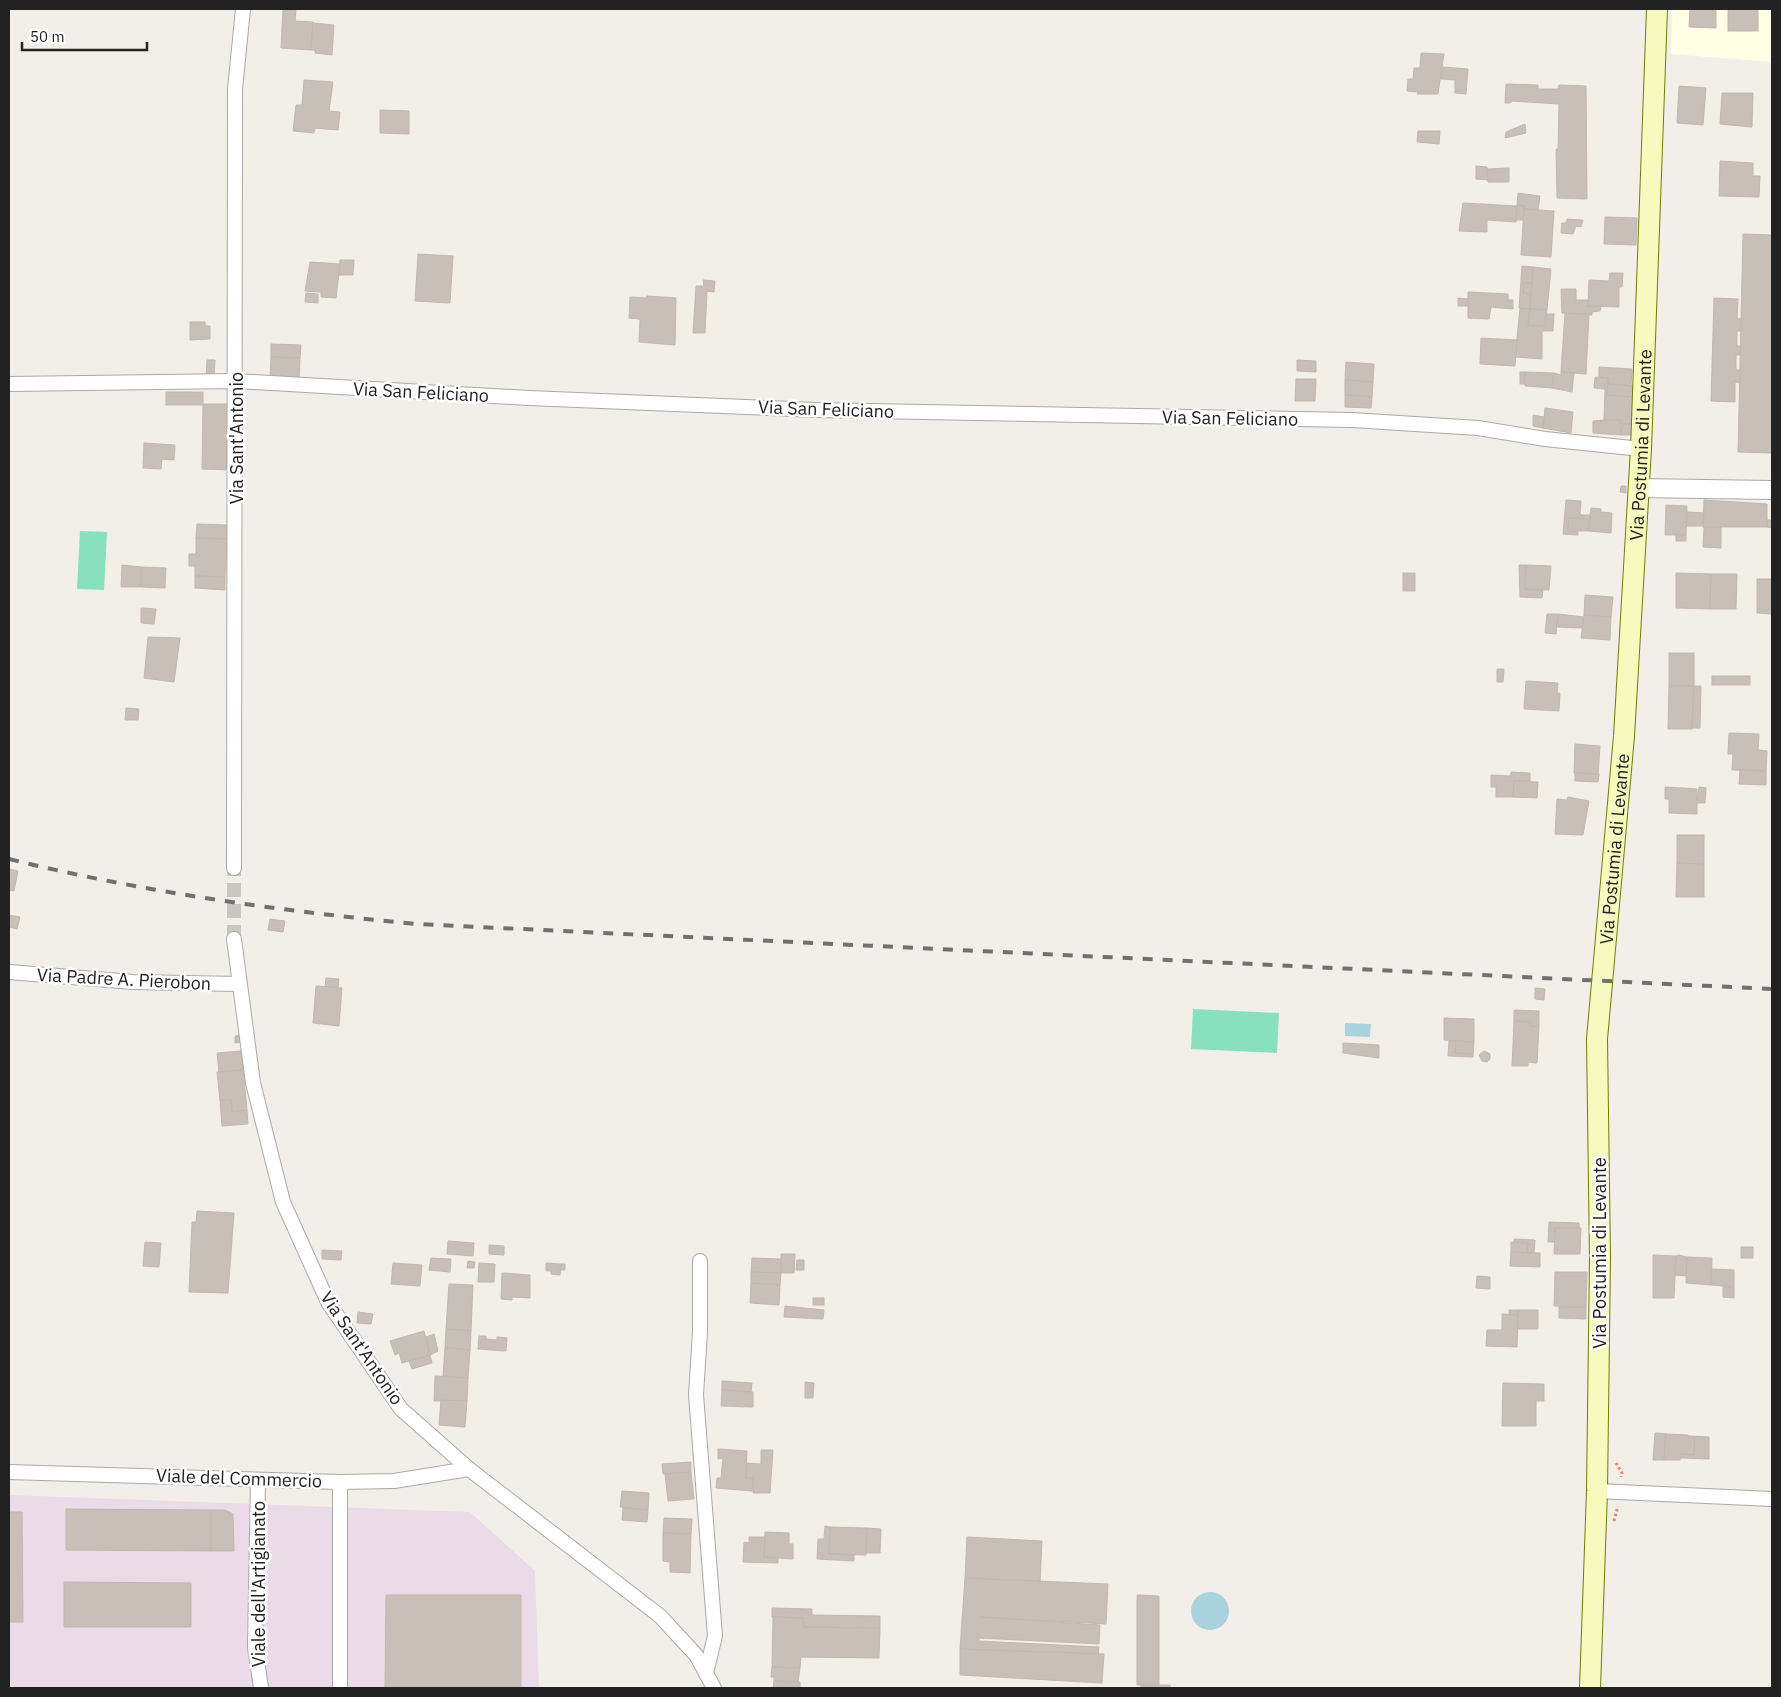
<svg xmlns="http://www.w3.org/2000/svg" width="1781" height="1697" font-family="'IBM Plex Sans',sans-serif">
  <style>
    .industrial { fill: #ebdbe8 }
    .education { fill: #ffffe5 }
    .pitch { fill: #88e0be }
    .water { fill: #aad3df }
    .building { fill: #c7bfb8; stroke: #c4b6ab }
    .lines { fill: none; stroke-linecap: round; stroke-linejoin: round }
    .minor-tunnel { stroke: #c8c6c1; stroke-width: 14; stroke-dasharray: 14 7; stroke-linecap: butt }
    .minor-casing { stroke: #a9a9a9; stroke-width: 16 }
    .tertiary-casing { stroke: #a9a9a9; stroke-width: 20 }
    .secondary-casing { stroke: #707d05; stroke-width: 22 }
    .path { stroke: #fa8072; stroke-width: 3; stroke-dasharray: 2.5 2.5; stroke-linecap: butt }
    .minor { stroke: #fff; stroke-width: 14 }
    .tertiary { stroke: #fff; stroke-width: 18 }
    .secondary { stroke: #f7fabf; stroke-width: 20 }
    .rail { stroke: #707070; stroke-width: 4; stroke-dasharray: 10 10; stroke-linecap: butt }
    .labels { text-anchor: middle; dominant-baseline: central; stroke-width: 5; stroke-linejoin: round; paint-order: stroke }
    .street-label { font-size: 18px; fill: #222; stroke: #fff }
  </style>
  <rect width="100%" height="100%" fill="#f2efe9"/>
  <!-- industrial -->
  <path class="industrial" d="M9 1495 470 1512 535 1571 539 1688H9Z"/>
  <!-- education -->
  <path class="education" d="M1672 9H1772V62L1671 54Z"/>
  <!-- pitch -->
  <g class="pitch">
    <path d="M80 531 107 532 104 590 77 589Z"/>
    <path d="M1193 1009 1279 1013 1277 1053 1191 1049Z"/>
  </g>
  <!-- water -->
  <g class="water">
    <path d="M1345 1023 1371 1024 1370 1037 1345 1036Z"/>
    <circle cx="1210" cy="1611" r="19"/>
  </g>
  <!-- building -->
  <g class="building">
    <path d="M1690 9H1716V28L1689 27Z"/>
    <rect x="1728" y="9" width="30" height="22"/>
    <path d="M283 10H296L295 21 313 22 311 50 281 48Z"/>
    <path d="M313 23 334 25 332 55 315 53V50H311Z"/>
    <path d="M1421 53 1444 54 1438 94H1417L1418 92 1407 91 1408 79H1413L1414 68H1420Z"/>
    <path d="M1443 67 1468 69 1466 94 1455 93V80L1441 79Z"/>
    <path d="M304 80 333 82 329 111 340 112 338 130 315 128 314 133 293 131 296 105H302Z"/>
    <path d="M1506 84 1538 85V89H1558L1559 85 1586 86 1587 199 1557 198 1556 149H1558L1559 104 1511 101 1510 103H1505Z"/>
    <path d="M1679 86 1706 88 1703 125 1677 123Z"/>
    <path d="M1722 93H1753L1752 127 1720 124Z"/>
    <path d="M380 110 409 111V134L380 133Z"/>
    <path d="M1525 124 1526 133 1505 138 1506 132Z"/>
    <path d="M1418 131H1440L1439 144 1417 142Z"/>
    <path d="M1720 161 1753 163V176H1760L1759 197 1719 196Z"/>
    <path d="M1476 166 1487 167 1488 180 1476 179Z"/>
    <path d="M1509 168V182H1488L1487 169Z"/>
    <path d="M1518 193 1540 196 1538 210 1524 209V206L1517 205Z"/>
    <path d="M1463 203 1517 206 1516 222 1487 220V232L1459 231Z"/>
    <path d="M1517 205 1524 206 1523 220H1516Z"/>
    <path d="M1524 209 1554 211 1551 257 1521 255Z"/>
    <path d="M1605 217 1637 218 1636 245 1604 244Z"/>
    <path d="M1567 219 1583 220 1581 227 1576 226 1573 234 1561 233 1562 223H1566Z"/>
    <path d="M1743 234 1772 235V453L1738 452Z"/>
    <path d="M418 254 453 256 450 303 415 301Z"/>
    <path d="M340 260H354L353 275H339Z"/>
    <path d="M310 262 340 264 336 298 321 297V292L305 291Z"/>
    <path d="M1522 266 1533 267 1532 283H1524L1523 293 1531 294 1530 309 1519 308Z"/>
    <path d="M1533 267 1551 269 1547 310 1530 309Z"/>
    <path d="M1610 273H1623L1622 287H1619V307L1588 306 1589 280 1609 281Z"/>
    <path d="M703 280 715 281 714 292 707 291 705 333H693L696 286H704Z"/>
    <path d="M1524 283H1532L1531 294 1523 293Z"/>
    <path d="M1561 289H1576V300H1588V306H1601L1600 311 1592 312V315L1562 313Z"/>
    <path d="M1468 292 1508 294V300H1513V309L1491 307 1489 319 1468 318Z"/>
    <path d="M306 293 318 294V303L305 302Z"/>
    <path d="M647 296 676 298 675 345 639 342 640 319 629 318 630 297 646 298Z"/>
    <path d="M1458 298 1468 299V306H1458Z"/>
    <path d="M1714 298 1738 299 1737 318 1741 319V331H1737V346H1741L1740 355H1736V370H1740V383L1735 382V402L1711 401Z"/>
    <path d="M1520 308 1530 309 1528 325 1545 326 1546 314H1554L1553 331H1542V359L1515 357Z"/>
    <path d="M1530 309 1547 310 1545 326 1528 325Z"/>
    <path d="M1565 313 1589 314 1586 374 1561 372Z"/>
    <path d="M190 322H205V326H210V339L190 340Z"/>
    <path d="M1481 338 1517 340 1515 366 1480 364Z"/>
    <path d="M271 344 301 345 300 358 271 357Z"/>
    <path d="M271 357 300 358 299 380 270 378Z"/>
    <path d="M207 360H215L214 377 206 378Z"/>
    <path d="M1297 360 1316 361V372L1297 371Z"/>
    <path d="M1346 362 1374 364 1373 382 1345 380Z"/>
    <path d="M1599 367 1632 369 1631 386 1608 384V378L1599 377Z"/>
    <rect x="1520" y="372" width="5" height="12"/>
    <path d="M1525 372 1554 373 1552 388 1525 386Z"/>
    <path d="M1561 372 1574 373 1572 392 1552 388 1554 373 1561 375Z"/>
    <path d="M1595 377 1608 378 1607 395 1635 397 1632 424H1620V420H1604L1605 389 1594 388Z"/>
    <path d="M1296 379H1316L1315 401H1295Z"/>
    <path d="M1345 380 1373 382 1372 397 1345 395Z"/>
    <path d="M1608 384 1635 386V397L1607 395Z"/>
    <rect x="166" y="392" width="37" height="13"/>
    <path d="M1345 395 1372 397 1371 408 1345 407Z"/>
    <path d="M203 404H232L231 470 202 469Z"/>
    <path d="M1545 408 1573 412 1571 433 1543 428Z"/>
    <path d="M1533 415 1544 417 1543 428 1533 426Z"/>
    <path d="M1604 420H1620L1621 435 1593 433V421Z"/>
    <path d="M1622 424H1632V435H1621Z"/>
    <path d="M144 443 175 445 174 460 162 459 161 469 143 468Z"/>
    <path d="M1621 486H1626V493L1620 492Z"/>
    <path d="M1566 500 1581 501 1580 514 1583 515V519L1569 518 1568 531 1578 532V535L1563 534Z"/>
    <path d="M1704 500 1767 504V527H1703Z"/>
    <path d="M1666 505 1687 506 1686 535H1665Z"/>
    <path d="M1591 508 1601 509V512L1612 513 1611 533 1588 531Z"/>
    <path d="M1687 512 1704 513 1703 526H1686Z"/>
    <path d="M1583 515H1590L1588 531H1568L1569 518 1583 519Z"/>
    <path d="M1767 520H1772V528L1767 527Z"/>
    <path d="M197 524 227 525V539L196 538Z"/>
    <path d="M1704 527H1721V548L1703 547Z"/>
    <rect x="1676" y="535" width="10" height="6"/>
    <path d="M196 538 227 539 225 577 195 576V566H189V554H196Z"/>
    <path d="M122 565 141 567V587H121Z"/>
    <path d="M1519 565H1526L1525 589 1543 590 1542 598 1520 597Z"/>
    <path d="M1526 565 1551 566 1549 590 1525 589Z"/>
    <path d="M141 567 166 568 165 588 141 587Z"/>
    <rect x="1403" y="573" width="12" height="18"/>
    <path d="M1676 573 1711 574 1710 609 1676 608Z"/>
    <path d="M1711 574H1737L1736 609H1710Z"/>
    <path d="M195 576 225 577V590L195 588Z"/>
    <path d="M1757 579H1772V614L1757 613Z"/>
    <path d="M1585 595 1613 597 1611 617 1584 615Z"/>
    <path d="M141 608 156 609 154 624 141 623Z"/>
    <path d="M1547 614H1558L1556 634 1545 633Z"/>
    <path d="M1558 614 1584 617 1582 628 1557 627Z"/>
    <path d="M1584 615 1611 617 1610 640 1581 638Z"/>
    <path d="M148 637 180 638 174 682 144 678Z"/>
    <rect x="1669" y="653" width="25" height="33"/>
    <path d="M1497 669H1504L1503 682H1497Z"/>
    <rect x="1712" y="676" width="38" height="9"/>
    <path d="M1526 681 1558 683 1557 693H1560L1559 711 1524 709Z"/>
    <path d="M1669 686H1694L1692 729H1668Z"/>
    <path d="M1694 686H1701L1700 728H1692Z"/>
    <path d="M126 708 139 709 138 720H125Z"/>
    <path d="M1729 733 1759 734 1758 750 1767 751 1766 771 1732 770 1733 754H1728Z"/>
    <path d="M1575 744 1600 746 1598 775 1574 773Z"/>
    <path d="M1740 770 1766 771V785L1739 784Z"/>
    <path d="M1511 772 1530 773V781H1514L1513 797H1496V787H1491V775L1510 776Z"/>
    <path d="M1575 773 1599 774 1598 782 1575 781Z"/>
    <path d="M1514 781 1538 782 1537 798 1513 797Z"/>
    <path d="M1665 787 1697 789V814L1669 813V799H1665Z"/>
    <path d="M1699 787 1706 788 1705 803H1697Z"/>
    <path d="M1568 797 1589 801 1583 835 1555 834 1557 799 1567 800Z"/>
    <path d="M1677 835H1704V864L1677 863Z"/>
    <path d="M1677 863 1704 864V897H1676Z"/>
    <path d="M9 869 18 871 14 891 9 890Z"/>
    <path d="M9 915 20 917 17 929 9 927Z"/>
    <path d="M270 919 285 921 283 932 268 930Z"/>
    <path d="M326 978 339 979 338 987H325Z"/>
    <path d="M316 986 342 988 339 1026 313 1023Z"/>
    <path d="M1535 988 1545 989 1544 1000 1535 999Z"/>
    <path d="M1514 1010 1539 1011V1026H1530V1022L1514 1021Z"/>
    <path d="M1444 1018 1474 1019V1042L1444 1040Z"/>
    <path d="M1514 1021 1530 1022V1026H1539L1537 1063 1528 1062V1066H1512Z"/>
    <path d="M240 1035 241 1042 235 1043V1036Z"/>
    <path d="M1449 1041H1456L1455 1053 1473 1054V1057L1448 1056Z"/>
    <path d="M1456 1041 1474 1042 1473 1054 1455 1053Z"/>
    <path d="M1343 1043 1379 1045V1058L1343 1053Z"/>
    <path d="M241 1051 243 1070 219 1072 217 1053Z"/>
    <path d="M1484 1051 1490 1054V1059L1487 1062 1482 1061 1479 1055Z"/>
    <path d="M243 1070 247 1110 232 1112 231 1100H220L217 1072Z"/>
    <path d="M220 1100H231L232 1112 247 1110 248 1124 222 1126Z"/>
    <path d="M197 1211 234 1213 228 1293 189 1292 192 1222H196Z"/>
    <path d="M1549 1222 1579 1223V1228H1555V1242H1548Z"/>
    <path d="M1555 1228H1581L1580 1254H1554Z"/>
    <path d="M1514 1239 1535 1240 1534 1253H1527L1528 1243H1514Z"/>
    <path d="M448 1241 474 1243 473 1256 447 1254Z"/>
    <path d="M145 1242 161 1243 159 1267 143 1266Z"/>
    <path d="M1511 1242 1528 1243 1527 1253 1511 1252Z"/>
    <path d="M489 1245 504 1246V1255L489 1254Z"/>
    <rect x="1741" y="1247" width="12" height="11"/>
    <path d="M322 1250 342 1251 341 1260 322 1259Z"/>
    <path d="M1511 1252 1540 1253V1267L1510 1266Z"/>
    <path d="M781 1254H795L794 1273H781Z"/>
    <path d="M1653 1255 1676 1256 1674 1298H1653Z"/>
    <path d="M1679 1255 1687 1257 1686 1276 1675 1275 1676 1256Z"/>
    <path d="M1687 1257 1712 1258 1711 1285 1686 1283Z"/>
    <path d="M431 1258 451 1259 450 1272 429 1270Z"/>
    <path d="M752 1258 781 1259V1273L751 1272Z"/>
    <path d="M797 1260H804V1270H796Z"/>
    <path d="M468 1261 475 1262 474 1268H467Z"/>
    <path d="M393 1263 422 1265 420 1286 391 1284Z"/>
    <path d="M479 1263 495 1264 494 1282H478Z"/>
    <path d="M546 1263 561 1264 560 1275 551 1274V1271H546Z"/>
    <path d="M561 1264H565V1270H560Z"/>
    <path d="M1711 1269 1734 1270V1287L1711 1285Z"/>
    <path d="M751 1272 781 1273 780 1285 751 1283Z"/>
    <path d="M1555 1272H1587L1586 1307 1554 1306Z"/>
    <path d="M502 1273 530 1275V1298L512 1297V1300L501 1299Z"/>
    <path d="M1477 1276 1490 1277V1289L1476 1288Z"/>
    <path d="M751 1283 780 1285 779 1305 750 1303Z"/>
    <path d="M449 1284 473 1285 471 1331 446 1329Z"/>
    <path d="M1723 1287H1734V1298L1723 1297Z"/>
    <rect x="813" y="1298" width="11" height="7"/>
    <path d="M785 1306 824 1310 823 1319 784 1317Z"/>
    <path d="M1559 1307H1586V1319L1559 1318Z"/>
    <rect x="1509" y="1310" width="9" height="5"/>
    <path d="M1518 1310H1538V1329H1517Z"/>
    <path d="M358 1312 373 1314 371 1324 357 1323Z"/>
    <path d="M1502 1314 1518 1315 1517 1347 1486 1346 1487 1330H1502Z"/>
    <path d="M446 1329 471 1331 470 1350 445 1348Z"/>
    <path d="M424 1331 430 1355 402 1363 399 1353 395 1355 390 1341Z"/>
    <path d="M434 1334 438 1351 430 1355 426 1337Z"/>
    <path d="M479 1336H486V1339L497 1340V1337L507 1338 506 1351 478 1349Z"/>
    <path d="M445 1348 470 1350 468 1378 443 1376Z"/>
    <path d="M430 1355 432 1363 412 1369 409 1361Z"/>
    <path d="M435 1376 468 1378 467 1401H434Z"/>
    <path d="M722 1381 752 1383 751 1392 722 1390Z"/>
    <path d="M805 1382 814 1383 813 1398H805Z"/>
    <path d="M1503 1383 1544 1384V1401H1536V1426H1502Z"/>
    <path d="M722 1390 753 1392V1407L721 1406Z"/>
    <path d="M441 1400 467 1401 465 1427 439 1425Z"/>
    <path d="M1655 1433 1666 1434 1664 1460H1653Z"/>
    <path d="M1666 1434 1688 1435V1438H1695L1694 1455 1681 1454 1680 1460H1664Z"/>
    <path d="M1688 1436 1709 1437V1459L1681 1458V1454L1694 1455 1695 1438H1688Z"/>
    <path d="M718 1449 747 1451 746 1478H753L752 1491 716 1488 717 1478H721L723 1458 718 1459Z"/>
    <path d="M761 1450H773L770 1493H753V1478H746L747 1463 761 1464Z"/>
    <path d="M691 1462V1472L663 1474 662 1464Z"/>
    <path d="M691 1472 694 1499 668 1501 665 1474Z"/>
    <path d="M622 1491 649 1493 648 1510 620 1507Z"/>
    <path d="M623 1508 648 1510 647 1522 622 1520Z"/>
    <path d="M66 1509 211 1510V1551L66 1550Z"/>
    <path d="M211 1510H225L233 1514 234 1551H211Z"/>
    <path d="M9 1512H22L23 1622H9Z"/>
    <path d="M664 1518 692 1519 691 1534 663 1533Z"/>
    <path d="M825 1526 830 1527 829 1554 854 1555V1561L817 1559 818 1539H824Z"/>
    <path d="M830 1527 867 1528 866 1555 829 1554Z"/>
    <path d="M867 1528 881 1529 880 1553H866Z"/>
    <path d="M765 1532 789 1533V1544H793V1559L764 1557Z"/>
    <path d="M663 1533 691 1534 690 1573 670 1572V1562L663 1561Z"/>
    <path d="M749 1537H765L764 1557 778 1558V1563L743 1562 744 1542 749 1543Z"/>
    <path d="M967 1537 1042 1541 1040 1582 965 1578Z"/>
    <path d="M965 1578 1108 1584 1106 1624 980 1617 1100 1625 1099 1644 979 1638V1641L1099 1647 1098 1655 960 1649Z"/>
    <path d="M64 1582 191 1583V1627H64Z"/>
    <path d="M386 1595H521V1688H385Z"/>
    <path d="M1137 1595 1159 1596V1685H1137Z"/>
    <path d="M772 1608 812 1609V1615L880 1616V1628L803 1627V1618L772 1617Z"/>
    <path d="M773 1617 803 1618V1627L880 1628 879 1658 801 1657 800 1668 772 1667Z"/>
    <path d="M960 1649 1104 1654 1102 1683 960 1675Z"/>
    <path d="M772 1667 800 1668 798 1682 774 1681V1677H771Z"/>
    <path d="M774 1681 800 1682V1688H773Z"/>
    <rect x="1141" y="1685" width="29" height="3"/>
  </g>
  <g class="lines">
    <!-- minor-tunnel -->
    <path class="minor-tunnel" d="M234 939V868"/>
    <defs>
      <g id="minor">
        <path d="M9 384 236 381 529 398 816 410 1352 420 1478 428 1545 439 1641 449"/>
        <path d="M234 868 235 89 243 9"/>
        <path d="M234 939 253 1083 283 1202 328 1302 401 1409 469 1469 660 1616 696 1655 714 1688"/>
        <path d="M9 972 133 982 239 984"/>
        <path d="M700 1261V1332L696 1395 715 1636 706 1673"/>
        <path d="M9 1472 340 1482 394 1481 469 1469"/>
        <path d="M258 1480 255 1647 261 1688"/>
        <path d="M1597 1491 1772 1499"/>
        <path d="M340 1688V1482"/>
      </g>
      <path id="tertiary" d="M1638 488 1772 490"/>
      <g id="secondary">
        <path id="s1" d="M1590 1688 1597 1491 1600 1258 1597 1039 1624 736 1641 449 1657 9"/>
      </g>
    </defs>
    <!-- minor casing -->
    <use href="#minor" class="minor-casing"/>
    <!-- tertiary casing -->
    <use href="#tertiary" class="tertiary-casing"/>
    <!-- secondary casing -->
    <use href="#secondary" class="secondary-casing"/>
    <!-- path -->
    <g class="path">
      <path d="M1616 1463 1622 1473 1621 1477"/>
      <path d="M1614 1521 1618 1506"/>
    </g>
    <!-- minor -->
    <use href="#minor" class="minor"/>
    <!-- tertiary -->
    <use href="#tertiary" class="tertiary"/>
    <!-- secondary -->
    <use href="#secondary" class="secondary"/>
    <!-- rail -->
    <path class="rail" d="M9 859C143 892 279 911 417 924L1772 989"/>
  </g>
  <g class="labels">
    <!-- street labels -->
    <g class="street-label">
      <text transform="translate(421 392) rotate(3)">Via San Feliciano</text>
      <text transform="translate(826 409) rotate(2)">Via San Feliciano</text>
      <text transform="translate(1230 418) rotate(1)">Via San Feliciano</text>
      <text transform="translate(236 438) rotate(-90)">Via Sant'Antonio</text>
      <text stroke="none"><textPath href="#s1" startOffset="1245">Via Postumia di Levante</textPath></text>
      <text stroke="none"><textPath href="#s1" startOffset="840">Via Postumia di Levante</textPath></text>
      <text transform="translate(124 979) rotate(3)">Via Padre A. Pierobon</text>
      <text transform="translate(1599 1253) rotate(-90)">Via Postumia di Levante</text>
      <text transform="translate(362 1348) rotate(56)">Via Sant'Antonio</text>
      <text transform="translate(239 1478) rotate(2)">Viale del Commercio</text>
      <text transform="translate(258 1584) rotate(-90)">Viale dell'Artigianato</text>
    </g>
  </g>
  <!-- border -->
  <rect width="1781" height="1697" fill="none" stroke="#222222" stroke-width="20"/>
  <!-- scale -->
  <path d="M22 42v8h125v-8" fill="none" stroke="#222222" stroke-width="2.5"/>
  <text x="30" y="42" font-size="15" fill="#222222" stroke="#ffffff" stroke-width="4" paint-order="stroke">50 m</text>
</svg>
